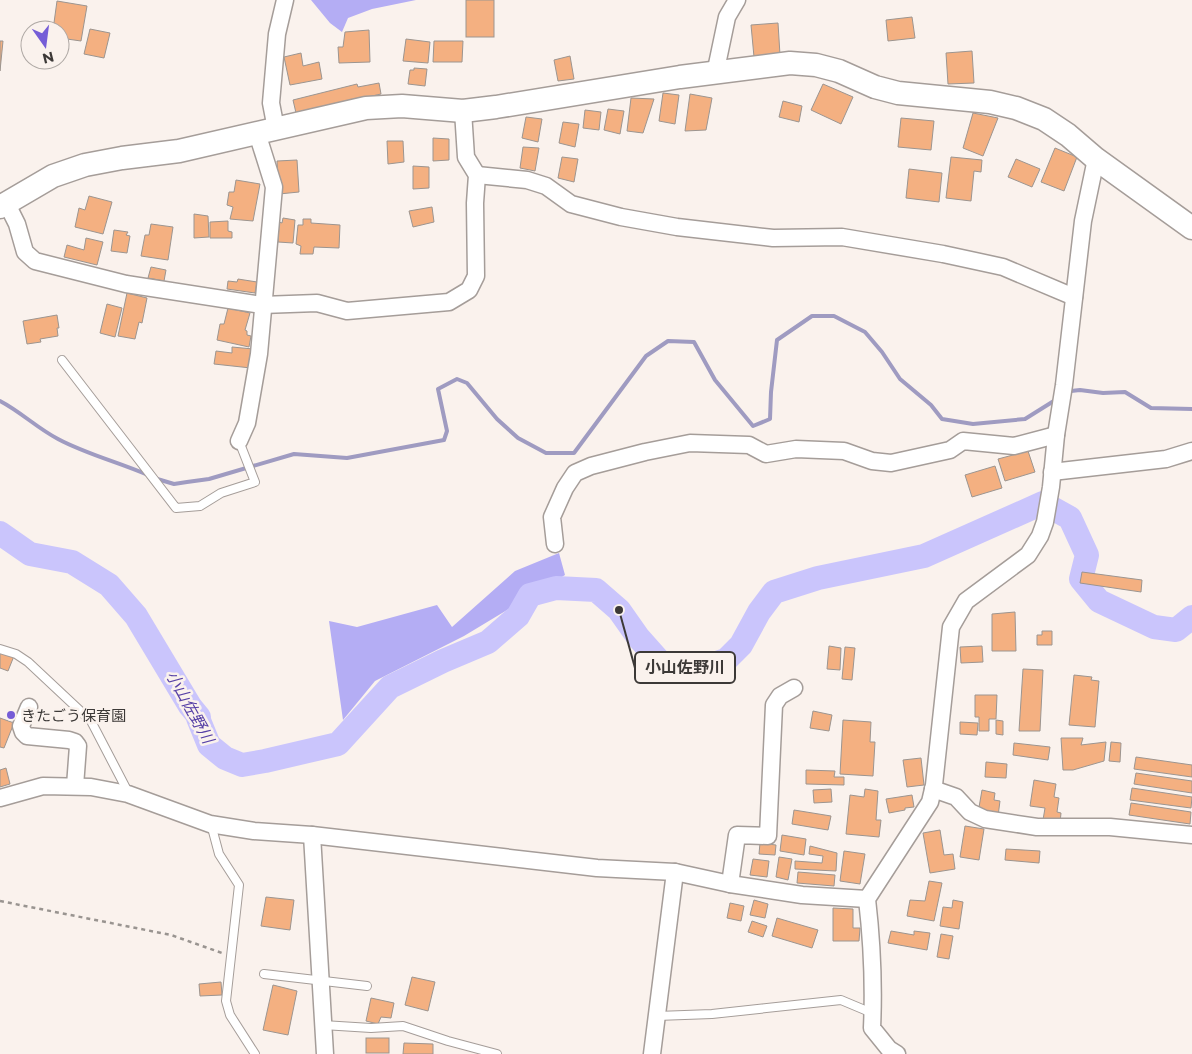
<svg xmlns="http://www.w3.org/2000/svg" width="1192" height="1054" font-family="Montserrat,'Noto Sans JP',sans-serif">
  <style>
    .forest { fill: #b4adf4 }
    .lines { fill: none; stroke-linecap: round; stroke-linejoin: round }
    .stream { stroke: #9f9bc1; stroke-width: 4 }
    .river { stroke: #cac5fc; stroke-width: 24 }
    .building { fill: #f4b081; stroke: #9c9590 }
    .lane-casing { stroke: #a59d99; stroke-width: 10 }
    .street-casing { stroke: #a59d99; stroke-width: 19 }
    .secondary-casing { stroke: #a59d99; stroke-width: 25 }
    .path { stroke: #999490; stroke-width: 2.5; stroke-dasharray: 4 4; stroke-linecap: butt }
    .lane { stroke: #fff; stroke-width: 8 }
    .street { stroke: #fff; stroke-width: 16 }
    .secondary { stroke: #fff; stroke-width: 22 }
    .poi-dot { fill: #755dd7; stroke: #faf2ed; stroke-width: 2 }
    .labels { text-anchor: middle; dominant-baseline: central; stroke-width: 5; stroke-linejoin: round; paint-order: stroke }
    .poi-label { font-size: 15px; fill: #3c3937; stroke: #faf2ed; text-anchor: start }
    .water-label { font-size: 16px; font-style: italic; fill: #5640a6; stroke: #faf2ed }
    .leader { fill: none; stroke: #3c3937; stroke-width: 2 }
    .callout-dot { fill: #3c3937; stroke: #faf2ed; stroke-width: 2 }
    .callout { fill: #faf2ed; stroke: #3c3937; stroke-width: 2 }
    .callout-label { font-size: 16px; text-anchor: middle; font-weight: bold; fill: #3c3937 }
  </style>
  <rect width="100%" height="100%" fill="#faf2ed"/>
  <!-- forest -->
  <g class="forest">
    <path d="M311 0H416L372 9 348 18 342 32 330 23Z"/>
    <path d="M559 553 565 575 464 636 375 681 343 720 329 621 357 627 437 605 452 627 515 571Z"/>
  </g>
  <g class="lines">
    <!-- stream -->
    <g class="stream">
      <path d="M1067 393 1071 391 1080 390 1103 393 1125 392 1151 408 1192 409"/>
      <path d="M0 401C21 412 37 428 58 439 86 454 118 462 148 475"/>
      <path d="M154 478 174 484 187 482 209 479 294 454 347 458 444 440 447 431 438 389 457 379 467 383 497 419 518 438 546 453H574L646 356 668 341 694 342 715 380 753 426 770 419 771 392 777 340 812 316H834L865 332 882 352 900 379 931 405 942 419 973 424 1025 419 1057 399"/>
    </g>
    <!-- river -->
    <path class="river" d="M0 533 30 554 72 562 109 585 136 616 190 706 199 717 198 718 209 745 225 758 242 765 265 761 338 744 390 687 443 661 488 642 518 616 530 595 556 588 596 590 619 610 638 637 662 664 690 672 726 660 741 645 759 612 774 592 818 578 924 556 1043 503 1070 518 1087 555 1081 579 1099 601 1154 627 1176 630 1192 617"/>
  </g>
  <!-- building -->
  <g class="building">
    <rect x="466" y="0" width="28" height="37"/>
    <path d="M57 1 87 6 81 41 60 38V30H53Z"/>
    <path d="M912 17 915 38 888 41 886 20Z"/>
    <path d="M778 23 780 55 754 57 751 25Z"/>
    <path d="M90 29 110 33 104 58 84 54Z"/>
    <path d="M369 30 370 62 339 63 338 47H343L345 32Z"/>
    <path d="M406 39 430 42 428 63 403 61Z"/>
    <path d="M0 41H3L0 71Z"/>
    <path d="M434 41H463L462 62H433Z"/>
    <path d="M972 51 974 83 948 84 946 53Z"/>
    <path d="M301 53 303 66 319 62 322 79 290 85 284 57Z"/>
    <path d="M570 56 574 79 558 81 554 60Z"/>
    <path d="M414 68 427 69 425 86 408 84 410 70H414Z"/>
    <path d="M379 83 381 94 296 113 293 100 357 84 358 87Z"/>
    <path d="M823 84 853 97 841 124 811 110Z"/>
    <path d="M663 93 679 95 675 124 659 121Z"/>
    <path d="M690 94 712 98 706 130 685 131Z"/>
    <path d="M631 98 654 99 643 133 627 131Z"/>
    <path d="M783 101 802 106 799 122 779 117Z"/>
    <path d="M608 109 624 111 620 134 604 130Z"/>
    <path d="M585 110 601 112 599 130 583 128Z"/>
    <path d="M973 113 998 118 983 156 963 148Z"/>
    <path d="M526 117 542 119 538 142 522 138Z"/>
    <path d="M901 118 934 121 931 150 898 147Z"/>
    <path d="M563 122 579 124 575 147 559 143Z"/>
    <path d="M433 138 449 139V160L433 161Z"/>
    <path d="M387 141H403L404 162 388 164Z"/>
    <path d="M523 147 539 148 535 171 520 168Z"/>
    <path d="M1055 148 1077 157 1064 191 1041 182Z"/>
    <path d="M562 157 578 159 574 182 558 178Z"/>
    <path d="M951 157 982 160 981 172 974 171 971 201 946 198Z"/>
    <path d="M1016 159 1040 169 1032 187 1008 177Z"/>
    <path d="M297 160 299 192 279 194 277 161Z"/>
    <path d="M413 166 429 167V188L413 189Z"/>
    <path d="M909 169 942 173 939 202 906 198Z"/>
    <path d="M236 180 260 184 253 221 230 219 233 207 227 205 229 192H234Z"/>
    <path d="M89 196 112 202 103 234 75 227 79 208 85 210Z"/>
    <path d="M432 207 434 222 413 227 409 211Z"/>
    <path d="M194 214 208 216 209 237 194 238Z"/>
    <path d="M283 218 295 220 293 243 278 242 279 222 282 223Z"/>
    <path d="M303 219H311V223L340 225 339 248 314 247 313 254H300L301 246 296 244 298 225H303Z"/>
    <path d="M228 221V231L232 232V238H210V222Z"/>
    <path d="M151 224 173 227 168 260 141 256 145 235H149Z"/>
    <path d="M114 230 128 232 126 235 130 236 127 253 111 251Z"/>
    <path d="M86 238 103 242 97 265 64 257 67 245 84 250Z"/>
    <path d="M151 267 166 270 164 281 148 278Z"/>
    <path d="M238 279 257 282 255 293 227 289 228 281 237 282Z"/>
    <path d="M127 293 147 298 142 323 139 322 135 339 118 336Z"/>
    <path d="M107 304 122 308 115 337 100 333Z"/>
    <path d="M228 308 250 313 245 330 247 331V335L251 336 249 347 217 340 220 324H224Z"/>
    <path d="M57 315 59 328H57L58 336 40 339 41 342 27 344 23 321Z"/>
    <path d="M232 347 253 349 251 368 214 364 216 351 232 353Z"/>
    <path d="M1028 451 1035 472 1005 481 998 459Z"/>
    <path d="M995 466 1002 488 972 497 965 475Z"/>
    <path d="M1082 572 1142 580 1141 592 1080 583Z"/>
    <path d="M1015 612 1016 651H992V614Z"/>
    <path d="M1042 631H1052V645H1037V635H1042Z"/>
    <path d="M829 646 841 648 840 670 827 669Z"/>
    <path d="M982 646 983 662 961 663 960 647Z"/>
    <path d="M845 647 855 648 852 680 842 679Z"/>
    <path d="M0 651 14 656 8 671 0 668Z"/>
    <path d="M1023 669 1043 670 1040 731H1019Z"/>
    <path d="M1074 675 1092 677 1091 680 1099 681 1095 727 1069 725Z"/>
    <path d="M975 695H997L996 719H989V731H979V717H975Z"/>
    <path d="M813 711 832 715 829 731 810 728Z"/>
    <path d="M0 718 14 723 4 748 0 747Z"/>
    <path d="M843 720 871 722 870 742H875L873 776 840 774Z"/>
    <path d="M996 720 1003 721V735L996 734Z"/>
    <path d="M960 722 978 723 977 735 960 734Z"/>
    <path d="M1061 738H1083L1081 745 1106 742 1104 761 1073 770H1063Z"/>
    <path d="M1111 742 1121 743 1120 762 1109 761Z"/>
    <path d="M1014 743 1050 747 1048 760 1013 755Z"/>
    <path d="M1136 757 1192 765V777L1134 769Z"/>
    <path d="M921 758 924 785 907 787 903 760Z"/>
    <path d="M986 762 1007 764 1006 778 985 777Z"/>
    <path d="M6 768 10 784 0 787V770Z"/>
    <path d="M806 770 835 771 834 777H844V785L806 784Z"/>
    <path d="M1136 773 1192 781V793L1134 784Z"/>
    <path d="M1034 780 1056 784 1054 797 1059 798 1057 812 1061 813 1060 823 1043 820 1045 808 1030 806Z"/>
    <path d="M1132 788 1192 797 1191 808 1130 800Z"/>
    <path d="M831 789 832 802 814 803 813 790Z"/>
    <path d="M865 789 878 791 876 820H881L879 837 846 834 850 795 864 797Z"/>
    <path d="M982 790 995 793 994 800 1000 801 998 816 978 813Z"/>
    <path d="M912 795 914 807 905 808V810L889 813 886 799Z"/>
    <path d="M1131 803 1191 812 1190 824 1129 815Z"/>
    <path d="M794 810 831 816 828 830 792 824Z"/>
    <path d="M965 826 984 829 979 860 960 857Z"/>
    <path d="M940 830 944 855 953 854 955 869 930 873 923 833Z"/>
    <path d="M782 835 806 839 804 855 780 851Z"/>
    <path d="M760 843 776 845 775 855 759 854Z"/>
    <path d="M810 846 837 853 836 871 795 869V861L822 863 823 856 809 854Z"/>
    <path d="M1006 849 1040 851 1039 863 1005 860Z"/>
    <path d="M844 851 865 854 860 884 840 881Z"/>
    <path d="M779 857 792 859 788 880 776 877Z"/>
    <path d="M753 859 769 861 767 877 750 875Z"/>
    <path d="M798 872 835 875 834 886 797 883Z"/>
    <path d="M929 881 942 883 934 921 907 916 910 900 925 901Z"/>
    <path d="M266 897 294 900 290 930 261 926Z"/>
    <path d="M754 900 768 904 765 918 750 915Z"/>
    <path d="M953 900 963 902 959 929 940 926 943 907 952 908Z"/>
    <path d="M730 903 744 906 741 921 727 918Z"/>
    <path d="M833 908 853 909V928H860L859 941H833Z"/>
    <path d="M777 918 818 930 812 948 772 936Z"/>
    <path d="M752 921 767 926 763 937 748 932Z"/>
    <path d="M891 931 914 935V931L930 933 927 950 888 943Z"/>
    <path d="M941 934 953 936 949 959 937 957Z"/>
    <path d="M412 977 435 982 428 1011 405 1005Z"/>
    <path d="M221 982 222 995 200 996 199 984Z"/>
    <path d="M273 985 297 991 288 1035 263 1030Z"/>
    <path d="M371 998 394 1003 391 1018 381 1017 378 1024 366 1021Z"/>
    <rect x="366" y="1038" width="23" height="15"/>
    <path d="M404 1043 433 1044V1054H403Z"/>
  </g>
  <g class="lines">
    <defs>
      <g id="lane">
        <path d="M62 360 176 508 200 506 221 493 255 482 239 441"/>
        <path d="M0 649 16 654 28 662 91 721 128 792"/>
        <path d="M211 824 219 854 239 885 226 1001 230 1015 255 1054"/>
        <path d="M264 974 367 986"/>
        <path d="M657 1016 712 1014 841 1000 872 1013"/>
        <path d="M323 1025 371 1028 403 1026 448 1041 497 1054"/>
      </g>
      <g id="street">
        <path d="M715 74 727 17 737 0"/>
        <path d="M276 129 271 103 277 34 285 0"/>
        <path d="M477 175 527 180 546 186 571 204 621 217 677 227 773 238 842 237 943 254 1003 267 1074 297"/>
        <path d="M7 204 17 224 25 252 35 261 126 284 262 305 317 303 347 311 449 302 469 290 476 276 475 203 477 175 466 157 463 111"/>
        <path d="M239 441 247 423 259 354 274 187 257 133"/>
        <path d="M1052 472 1166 459 1192 451"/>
        <path d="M555 544 552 517 565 488 575 473 591 466 645 452 690 443 749 445 766 454 796 449 844 451 872 461 891 463 950 450 963 441 1014 446 1056 435"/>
        <path d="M29 707 21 726 23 732 27 736 69 740 75 742 78 746 75 786"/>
        <path d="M933 789 956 797 970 812 985 819 1037 827H1110L1192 835"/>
        <path d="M0 798 43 786 91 787 128 794 210 824 254 831 312 835 597 868 675 872 730 884 802 895 867 899"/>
        <path d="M312 835 325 1054"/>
        <path d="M730 884 737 835 768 836 774 705 780 696 794 688"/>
        <path d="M652 1054 675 872"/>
        <path d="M897 1054 889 1049 872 1028C874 984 872 942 867 899L930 802 934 785 951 627 966 601 1028 555 1040 536 1045 522 1051 487 1056 435 1064 385 1083 221 1096 159"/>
      </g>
      <path id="secondary" d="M0 207 53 176 85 165 122 158 179 151 366 108 402 106 463 111 496 107 680 77 790 63 816 65 839 71 875 87 898 93 990 102 1016 108 1044 119 1068 135 1096 159 1192 228"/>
    </defs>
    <!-- lane casing -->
    <use href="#lane" class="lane-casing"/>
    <!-- street casing -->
    <use href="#street" class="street-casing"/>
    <!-- secondary casing -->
    <use href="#secondary" class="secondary-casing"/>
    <!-- path -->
    <path class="path" d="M0 901 171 935 222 953"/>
    <!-- lane -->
    <use href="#lane" class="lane"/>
    <!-- street -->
    <use href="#street" class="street"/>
    <!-- secondary -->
    <use href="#secondary" class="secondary"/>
  </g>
  <!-- markers -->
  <circle class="poi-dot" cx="11" cy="715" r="5"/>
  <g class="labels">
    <!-- poi labels -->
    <g class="poi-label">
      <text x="21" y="715">きたごう保育園</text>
    </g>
    <!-- water labels -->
    <g class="water-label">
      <text transform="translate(190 707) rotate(61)">小山佐野川</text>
    </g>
  </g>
  <!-- callouts -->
  <path class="leader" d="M619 610L635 668"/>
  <circle class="callout-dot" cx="619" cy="610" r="5"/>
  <rect class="callout" x="635" y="652" width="100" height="31" rx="5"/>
  <g class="callout-label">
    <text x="685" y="673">小山佐野川</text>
  </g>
  <!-- north arrow -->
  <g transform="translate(45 45) rotate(166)"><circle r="24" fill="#faf2ed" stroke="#aea8a4"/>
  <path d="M0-4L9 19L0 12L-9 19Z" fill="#755dd7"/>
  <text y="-8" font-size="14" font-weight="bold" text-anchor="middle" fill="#3c3937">N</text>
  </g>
</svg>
